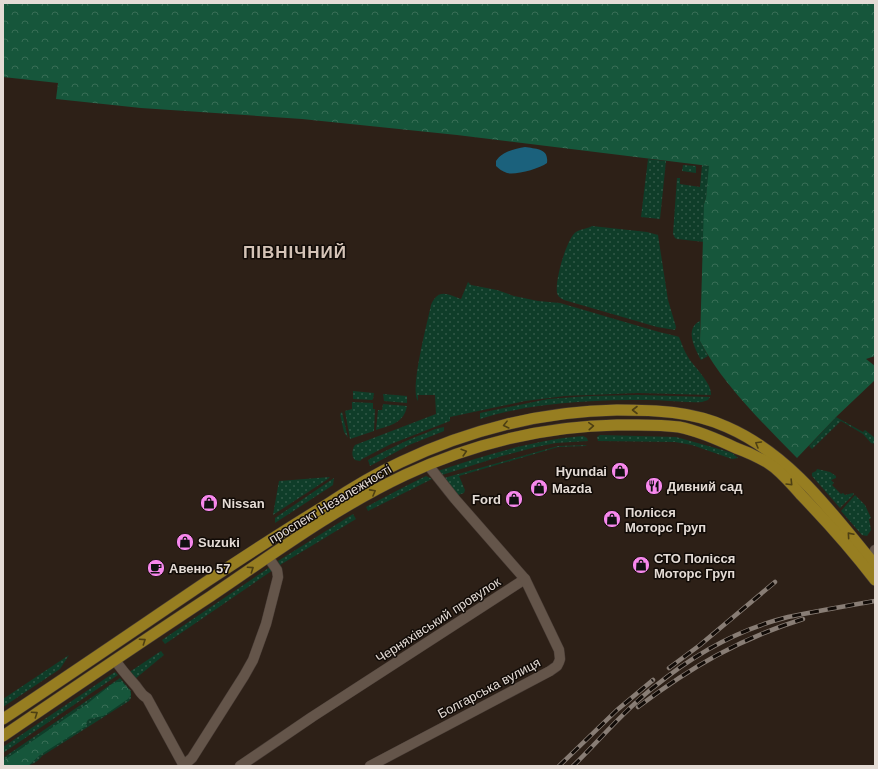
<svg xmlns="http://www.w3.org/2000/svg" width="878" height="769" font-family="Helvetica,sans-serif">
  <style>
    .grass { fill: url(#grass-dots) }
    .forest { fill: url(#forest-crowns) }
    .water { fill: #1b617c }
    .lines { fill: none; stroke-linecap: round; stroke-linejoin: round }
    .minor-casing { stroke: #473b35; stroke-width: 11 }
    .primary-casing { stroke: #473b35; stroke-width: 12 }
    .minor { stroke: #64554a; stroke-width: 10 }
    .primary { stroke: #977e21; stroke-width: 11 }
    .rail-casing { stroke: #887d75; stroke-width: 4.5 }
    .rail { stroke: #110b07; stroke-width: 3; stroke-dasharray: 9; stroke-linecap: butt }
    .oneway { stroke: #4d3f13 }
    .labels { text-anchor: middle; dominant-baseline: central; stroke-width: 3; stroke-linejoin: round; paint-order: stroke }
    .poi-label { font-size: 13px; font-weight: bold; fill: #e4dbd5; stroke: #110b07; text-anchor: start }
    .street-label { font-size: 13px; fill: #e4dbd5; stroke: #110b07 }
    .district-label { font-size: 17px; font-weight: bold; letter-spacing: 1px; fill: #d4c3b7; stroke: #110b07 }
  </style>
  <defs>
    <pattern id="grass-dots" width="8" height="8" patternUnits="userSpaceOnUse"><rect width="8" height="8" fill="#0f3d29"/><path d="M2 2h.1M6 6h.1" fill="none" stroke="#325847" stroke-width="1.8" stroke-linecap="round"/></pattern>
    <pattern id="forest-crowns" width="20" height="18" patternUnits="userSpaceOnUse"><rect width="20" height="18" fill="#16563b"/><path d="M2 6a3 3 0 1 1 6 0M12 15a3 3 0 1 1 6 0" fill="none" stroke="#386e56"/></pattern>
  </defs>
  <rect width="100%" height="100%" fill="#2d2017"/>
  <!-- grass -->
  <g class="grass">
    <path d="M648 159 666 161 660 219 641 217Z"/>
    <path d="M683 165 696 166V173L682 171Z"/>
    <path d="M702 165 710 166 706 198 704 204V242L677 239 675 238 673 234 677 178H680V184L700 187Z"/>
    <path d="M592 226 647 232 658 235 668 300 676 327 675 330 657 327 564 300C561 298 558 297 557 293 555 280 565 246 573 235 578 228 586 230 592 226Z"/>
    <path d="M468 282 471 285 497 290 514 296 538 301 560 303 659 332 676 336 679 337C682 344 684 351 688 357 694 367 712 383 711 395L638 393 565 396 525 401 450 417V421L391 444 362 459 360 461 355 460C351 456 352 449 355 445L436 414 435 395H418V401C409 391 428 320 431 305 438 288 448 294 461 299Z"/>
    <path d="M700 321V341L708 356 701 360C695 348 684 329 700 321Z"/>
    <path d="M353 391 374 393 373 399 372 400 353 399Z"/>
    <path d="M383 394 407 396V403L384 401Z"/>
    <path d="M638 395 710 397 708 400 702 402C684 403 665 400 647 400 591 400 534 402 480 419V413L548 399 589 396Z"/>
    <path d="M352 402 373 403V409H375L374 431 350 439 345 411 352 409Z"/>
    <path d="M383 404 407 406C404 423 391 425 376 430L378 410H382Z"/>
    <path d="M342 412 348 438 344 432 340 414Z"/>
    <path d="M836 417 863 432 865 430 875 438V444L871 443 863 434 841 421 812 449 809 446Z"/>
    <path d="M444 427V431L409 445 370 466 368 460C387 450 406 440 426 433 432 430 437 428 444 427Z"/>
    <path d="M600 435 676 437 719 449 732 453 738 458 732 459 692 445 675 442 598 441 597 437Z"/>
    <path d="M583 436 587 438 588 441 556 443 536 447 502 456 442 475 438 471C486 455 533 440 583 436Z"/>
    <path d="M587 445 585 446 558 447 459 476 465 490 464 493 458 495 444 478 558 446Z"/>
    <path d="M817 469 830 472 836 476V478L831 480 834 483 832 485 841 494 843 493 845 495 853 493 854 494 840 508 812 476V473L816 471Z"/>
    <path d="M426 476 432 479 368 511 366 507 402 488Z"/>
    <path d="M330 477 328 479 273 515 279 481Z"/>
    <path d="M334 478 333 485 330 487 275 523V518Z"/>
    <path d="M855 495 865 505 871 518 869 519 871 530 867 536 862 535 841 511Z"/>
    <path d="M353 514 356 519 280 565 278 561Z"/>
    <path d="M270 567 273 570 165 644 162 640Z"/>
    <path d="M161 651 164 655 135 679 128 673Z"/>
    <path d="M69 655 60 669 3 707V699Z"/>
    <path d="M115 672 118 675 3 753V747Z"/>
    <path d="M120 678 131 691V698L129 701 42 756C32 769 19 766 3 766V758Z"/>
  </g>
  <!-- forest -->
  <g class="forest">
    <path d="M3 3H875V356L866 359 875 366V380L836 417 797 458C762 422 723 385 700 341L704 204 706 198 709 166 457 135 302 119 141 108 56 99 58 83 3 77Z"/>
    <path d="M117 682H122L130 691 131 695 128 699 103 716 89 719 87 721 86 726 40 755 28 766H3V761L87 704 112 684Z"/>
  </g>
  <!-- water -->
  <path class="water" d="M525 147C536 149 549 148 547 163 539 169 516 175 507 173 502 171 499 169 496 166V161C502 151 515 149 525 147Z"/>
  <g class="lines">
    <defs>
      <g id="minor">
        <path d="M867 566 875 550"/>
        <path d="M115 660C121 669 128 677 136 686 140 691 141 695 147 698L184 766"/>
        <path d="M184 765 192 758 244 676 253 660 266 624 278 577 277 570 268 557"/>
        <path d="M240 766 312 717 525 579"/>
        <path d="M370 766 550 671 557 666 559 662 560 659 559 650 525 579 455 499 428 465"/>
      </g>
      <g id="primary">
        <path d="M3 719C71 674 138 628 206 582 245 556 285 530 326 505 350 489 375 474 401 462 468 430 543 411 617 410 655 410 692 411 727 427 791 455 832 513 875 565"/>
        <path d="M3 736C72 689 141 642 211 596 273 554 337 507 405 475 471 444 545 426 617 425 638 425 658 424 679 427 699 431 717 439 736 448 747 452 758 457 768 463 781 471 791 484 801 495 827 522 852 550 875 580"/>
      </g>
    </defs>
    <!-- minor casing -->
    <use href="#minor" class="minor-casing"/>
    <!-- primary casing -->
    <use href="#primary" class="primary-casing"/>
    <!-- minor -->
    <use href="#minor" class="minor"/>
    <!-- primary -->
    <use href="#primary" class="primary"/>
    <defs>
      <g id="rail">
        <path d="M669 668 700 645 775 582"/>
        <path d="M638 707C691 667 739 639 803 619"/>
        <path d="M559 766 617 710 653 680"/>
        <path d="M573 766C600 740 624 710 654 687 693 655 739 629 788 617 817 611 846 606 875 601"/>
      </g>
    </defs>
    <!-- rail casing -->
    <use href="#rail" class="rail-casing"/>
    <!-- rail -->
    <use href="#rail" class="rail"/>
  </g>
  <!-- one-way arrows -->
  <defs><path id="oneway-chevron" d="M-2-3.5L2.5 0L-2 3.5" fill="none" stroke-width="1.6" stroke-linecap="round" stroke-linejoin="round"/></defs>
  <g class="oneway">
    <use href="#oneway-chevron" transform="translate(635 410) rotate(180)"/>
    <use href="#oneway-chevron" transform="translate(506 425) rotate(166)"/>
    <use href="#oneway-chevron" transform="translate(591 426) rotate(-4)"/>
    <use href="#oneway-chevron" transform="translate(758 444) rotate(-150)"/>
    <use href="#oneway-chevron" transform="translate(464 452) rotate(-17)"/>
    <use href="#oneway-chevron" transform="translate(790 483) rotate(46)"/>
    <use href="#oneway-chevron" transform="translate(373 492) rotate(-29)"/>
    <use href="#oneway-chevron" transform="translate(850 535) rotate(-131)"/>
    <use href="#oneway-chevron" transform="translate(251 569) rotate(-34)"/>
    <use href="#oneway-chevron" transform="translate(143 641) rotate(-34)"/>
    <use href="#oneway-chevron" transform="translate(35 714) rotate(-34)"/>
  </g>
  <!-- icons -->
  <defs>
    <symbol id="shop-disc" viewBox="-11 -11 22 22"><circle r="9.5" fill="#f788ec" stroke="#110b07"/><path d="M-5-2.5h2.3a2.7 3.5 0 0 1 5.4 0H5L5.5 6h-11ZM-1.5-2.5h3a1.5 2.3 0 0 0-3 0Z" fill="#111"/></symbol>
    <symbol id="restaurant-disc" viewBox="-11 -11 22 22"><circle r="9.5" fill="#f788ec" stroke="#110b07"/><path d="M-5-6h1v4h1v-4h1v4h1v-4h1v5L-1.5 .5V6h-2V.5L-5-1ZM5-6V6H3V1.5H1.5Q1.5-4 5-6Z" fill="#111"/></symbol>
    <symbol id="cafe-disc" viewBox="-11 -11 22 22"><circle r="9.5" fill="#f788ec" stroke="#110b07"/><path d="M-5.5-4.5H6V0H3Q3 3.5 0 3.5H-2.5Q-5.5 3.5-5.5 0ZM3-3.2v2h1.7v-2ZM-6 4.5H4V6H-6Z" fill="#111"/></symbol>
  </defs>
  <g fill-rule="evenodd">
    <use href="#shop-disc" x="610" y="461" width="20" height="20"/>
    <use href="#restaurant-disc" x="644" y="476" width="20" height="20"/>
    <use href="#shop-disc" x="529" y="478" width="20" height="20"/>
    <use href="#shop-disc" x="504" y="489" width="20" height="20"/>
    <use href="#shop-disc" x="199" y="493" width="20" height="20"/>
    <use href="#shop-disc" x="602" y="509" width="20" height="20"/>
    <use href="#shop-disc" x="175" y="532" width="20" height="20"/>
    <use href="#shop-disc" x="631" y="555" width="20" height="20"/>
    <use href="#cafe-disc" x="146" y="558" width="20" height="20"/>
  </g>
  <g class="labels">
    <!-- poi labels -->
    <g class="poi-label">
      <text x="607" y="471" text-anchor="end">Hyundai</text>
      <text x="667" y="486">Дивний сад</text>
      <text x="552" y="488">Mazda</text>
      <text x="501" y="499" text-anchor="end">Ford</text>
      <text x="222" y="503">Nissan</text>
      <text x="625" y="512">Полісся<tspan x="625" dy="15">Моторс Груп</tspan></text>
      <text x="198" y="542">Suzuki</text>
      <text x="654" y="558">СТО Полісся<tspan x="654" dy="15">Моторс Груп</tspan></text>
      <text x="169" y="568">Авеню 57</text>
    </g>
    <!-- street labels -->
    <g class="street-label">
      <text transform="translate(330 504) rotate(-31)">проспект Незалежності</text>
      <text transform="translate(438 620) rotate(-33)">Черняхівський провулок</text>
      <text transform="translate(489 688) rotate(-28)">Болгарська вулиця</text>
    </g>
    <!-- district labels -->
    <g class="district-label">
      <text x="295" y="252">ПІВНІЧНИЙ</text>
    </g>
  </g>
  <!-- border -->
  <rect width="878" height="769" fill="none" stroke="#e4dbd5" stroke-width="8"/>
</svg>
